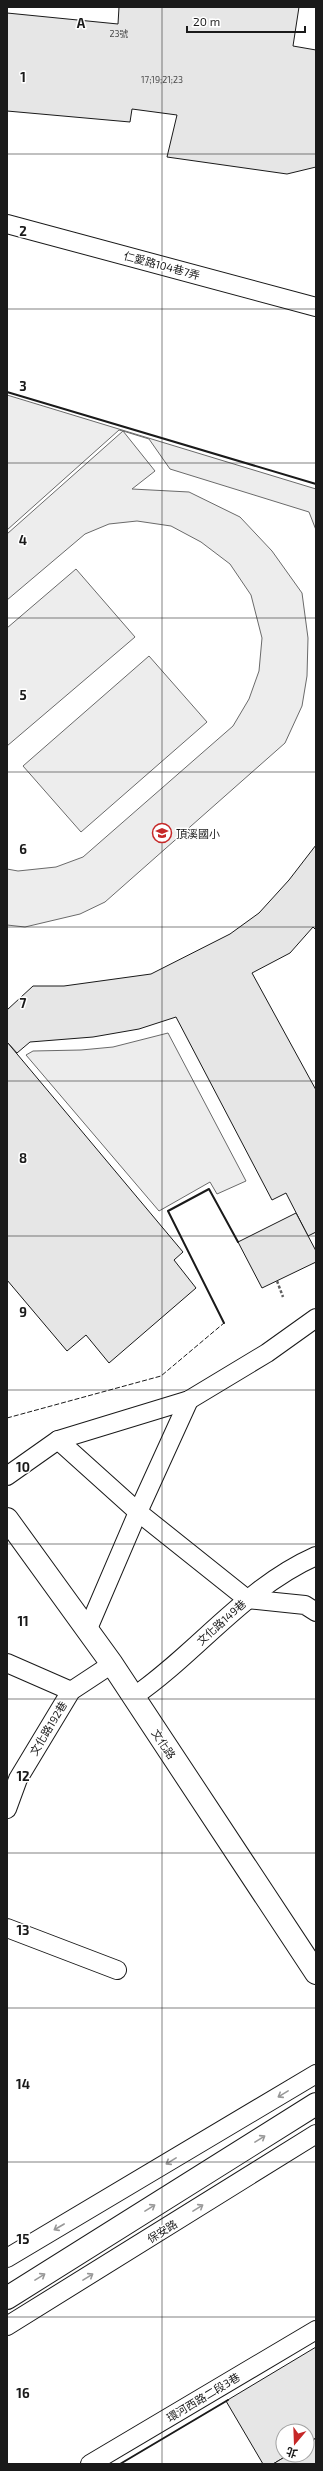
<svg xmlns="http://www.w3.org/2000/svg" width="323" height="2471" font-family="'Exo 2','Noto Sans TC',sans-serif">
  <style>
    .built { fill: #ededed; stroke: #6a6a6a }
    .building { fill: #e6e6e6; stroke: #1a1a1a }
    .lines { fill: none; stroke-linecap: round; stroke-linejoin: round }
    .lane-casing { stroke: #1a1a1a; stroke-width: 20 }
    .street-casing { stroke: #1a1a1a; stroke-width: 24 }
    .highway-casing { stroke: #1a1a1a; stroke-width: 24 }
    .path { stroke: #5f5f5f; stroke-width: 2.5; stroke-dasharray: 3 2; stroke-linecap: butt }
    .lane { stroke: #fff; stroke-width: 18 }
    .street { stroke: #fff; stroke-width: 22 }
    .highway { stroke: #fff; stroke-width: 22 }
    .fence { stroke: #1a1a1a; stroke-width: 1; stroke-dasharray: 5 2; stroke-linecap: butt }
    .wall { stroke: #1a1a1a; stroke-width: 2 }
    .oneway { stroke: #989898 }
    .grid { fill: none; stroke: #1a1a1a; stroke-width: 1; stroke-opacity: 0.55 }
    .labels { text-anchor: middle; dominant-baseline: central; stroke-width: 3; stroke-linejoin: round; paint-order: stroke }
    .number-label { font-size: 9px; fill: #4d4d4d }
    .street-label { font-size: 11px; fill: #1a1a1a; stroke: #fff }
    .poi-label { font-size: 11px; fill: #1a1a1a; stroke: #fff; text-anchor: start }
    .grid-label { font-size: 13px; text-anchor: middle; font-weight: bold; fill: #1a1a1a; stroke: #fff; stroke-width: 3; stroke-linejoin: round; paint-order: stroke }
  </style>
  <rect width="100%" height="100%" fill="#fff"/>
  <!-- built -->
  <g class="built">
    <path d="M7 395 316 489V530L309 512 170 469 149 439 123 431 155 471 132 489 189 492 240 517 272 551 302 593 308 638 307 676 302 706 285 743 105 902 80 914 25 927 7 925V869L18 871 56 867 83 857 233 726 249 699 259 671 262 638 251 595 230 564 201 542 171 526 137 521 109 524 85 534 7 600V534L123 431 119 430 7 530Z"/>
    <path d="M76 569 135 637 7 746V628Z"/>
    <path d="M149 656 207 722 81 832 23 766Z"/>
    <path d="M168 1033 246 1181 217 1194 210 1182 159 1211 26 1055 33 1051 81 1050 113 1047Z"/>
  </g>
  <!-- building -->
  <g class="building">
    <path d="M119 7H299L293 46 316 50V167L287 174 167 157 177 115 132 109 130 122 7 111V13L118 24Z"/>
    <path d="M316 845V930L313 927 290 953 252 973 316 1090V1232L308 1236 286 1193 272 1200 176 1017 139 1029 93 1037 30 1042 17 1053 7 1042V1010L33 986H64L151 974 230 934 259 913 289 880Z"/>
    <path d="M7 1042 183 1252 174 1260 196 1288 109 1363 86 1335 67 1351 7 1280Z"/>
    <path d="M296 1213 316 1251V1262L262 1288 238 1242Z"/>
    <path d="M316 2347V2438L307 2444V2431H283V2455H288L273 2464H263L226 2401Z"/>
    <path d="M316 2438V2464H273L288 2455H307V2444Z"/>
  </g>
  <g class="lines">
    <defs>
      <g id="lane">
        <path d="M7 224 316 307"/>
        <path d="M189 1400 138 1512 247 1599 305 1605 316 1612"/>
        <path d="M58 1440 138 1512 87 1631"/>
        <path d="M7 1476 58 1440 189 1400 267 1353 316 1318"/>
        <path d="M7 1663 71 1691"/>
        <path d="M133 1697C197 1653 244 1588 316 1556"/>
        <path d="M7 1809 18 1779 71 1691 112 1664"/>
        <path d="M7 1928 117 1970"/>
        <path d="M7 2258 316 2074"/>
        <path d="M7 2326 316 2134"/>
        <path d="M90 2464 316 2330"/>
      </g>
      <path id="street" d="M7 1519 112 1664 316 1973"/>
      <path id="highway" d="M7 2298 316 2104"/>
    </defs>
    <!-- lane casing -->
    <use href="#lane" class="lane-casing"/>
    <!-- street casing -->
    <use href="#street" class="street-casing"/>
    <!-- highway casing -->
    <use href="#highway" class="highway-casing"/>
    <!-- path -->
    <path class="path" d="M277 1281 283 1297"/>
    <!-- lane -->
    <use href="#lane" class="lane"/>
    <!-- street -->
    <use href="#street" class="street"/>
    <!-- highway -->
    <use href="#highway" class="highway"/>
    <!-- fence -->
    <path class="fence" d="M7 1418 161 1376 224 1323"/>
    <!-- wall -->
    <g class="wall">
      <path d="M7 392 316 484"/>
      <path d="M224 1323 168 1211 209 1189 238 1242"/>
      <path d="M120 2464 228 2400"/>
    </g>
  </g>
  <!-- one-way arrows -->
  <defs><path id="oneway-shaft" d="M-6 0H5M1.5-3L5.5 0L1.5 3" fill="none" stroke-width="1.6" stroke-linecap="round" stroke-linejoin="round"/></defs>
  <g class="oneway">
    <use href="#oneway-shaft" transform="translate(283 2094) rotate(149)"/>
    <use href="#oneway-shaft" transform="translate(260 2139) rotate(-32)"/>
    <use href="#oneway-shaft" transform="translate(171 2161) rotate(149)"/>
    <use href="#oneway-shaft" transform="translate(150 2208) rotate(-32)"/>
    <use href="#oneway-shaft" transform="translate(198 2208) rotate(-32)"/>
    <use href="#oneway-shaft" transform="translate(59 2227) rotate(150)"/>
    <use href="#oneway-shaft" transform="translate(40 2277) rotate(-32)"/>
    <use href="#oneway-shaft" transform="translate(88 2277) rotate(-32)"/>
  </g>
  <!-- grid -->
  <path class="grid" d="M162 7V2464M7 154H316M7 309H316M7 463H316M7 618H316M7 772H316M7 927H316M7 1081H316M7 1236H316M7 1390H316M7 1544H316M7 1699H316M7 1853H316M7 2008H316M7 2162H316M7 2317H316"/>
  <!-- icons -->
  <defs>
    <symbol id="school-ring" viewBox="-11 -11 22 22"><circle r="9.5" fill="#fff" stroke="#c62828" stroke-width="1.5"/><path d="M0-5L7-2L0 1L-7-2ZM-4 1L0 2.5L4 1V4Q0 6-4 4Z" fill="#c62828"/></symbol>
  </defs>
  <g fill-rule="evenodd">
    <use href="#school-ring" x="151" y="822" width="22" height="22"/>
  </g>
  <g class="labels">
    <!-- number labels -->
    <g class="number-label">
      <text x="119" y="33">23號</text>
      <text x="162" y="79">17;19;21;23</text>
    </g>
    <!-- street labels -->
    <g class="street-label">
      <text transform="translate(162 265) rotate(15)">仁愛路104巷7弄</text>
      <text transform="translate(221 1622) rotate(-42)">文化路149巷</text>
      <text transform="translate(48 1728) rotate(-59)">文化路192巷</text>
      <text transform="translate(164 1744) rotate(56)">文化路</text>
      <text transform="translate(162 2231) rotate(-32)">保安路</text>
      <text transform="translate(203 2397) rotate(-31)">環河西路二段3巷</text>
    </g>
    <!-- poi labels -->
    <g class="poi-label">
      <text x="176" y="833">頂溪國小</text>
    </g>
  </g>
  <g class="grid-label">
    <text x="81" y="28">A</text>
    <text x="23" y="82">1</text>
    <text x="23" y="236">2</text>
    <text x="23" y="391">3</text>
    <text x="23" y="545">4</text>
    <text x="23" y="700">5</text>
    <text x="23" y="854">6</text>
    <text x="23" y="1008">7</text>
    <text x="23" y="1163">8</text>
    <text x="23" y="1317">9</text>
    <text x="23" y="1472">10</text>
    <text x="23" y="1626">11</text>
    <text x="23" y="1781">12</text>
    <text x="23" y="1935">13</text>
    <text x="23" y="2089">14</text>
    <text x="23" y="2244">15</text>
    <text x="23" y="2398">16</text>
  </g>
  <!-- border -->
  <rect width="323" height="2471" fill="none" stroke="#1a1a1a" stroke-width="16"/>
  <!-- north arrow -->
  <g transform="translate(295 2443) rotate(199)"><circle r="19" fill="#ffffff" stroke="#a3a3a3"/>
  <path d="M0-3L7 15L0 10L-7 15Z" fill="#c62828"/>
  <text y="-6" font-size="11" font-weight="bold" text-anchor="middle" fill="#1a1a1a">北</text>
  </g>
  <!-- scale -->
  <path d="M187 26v6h118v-6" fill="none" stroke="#1a1a1a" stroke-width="2"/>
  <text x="193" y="26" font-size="12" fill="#1a1a1a" stroke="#ffffff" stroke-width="3" paint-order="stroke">20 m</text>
</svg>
